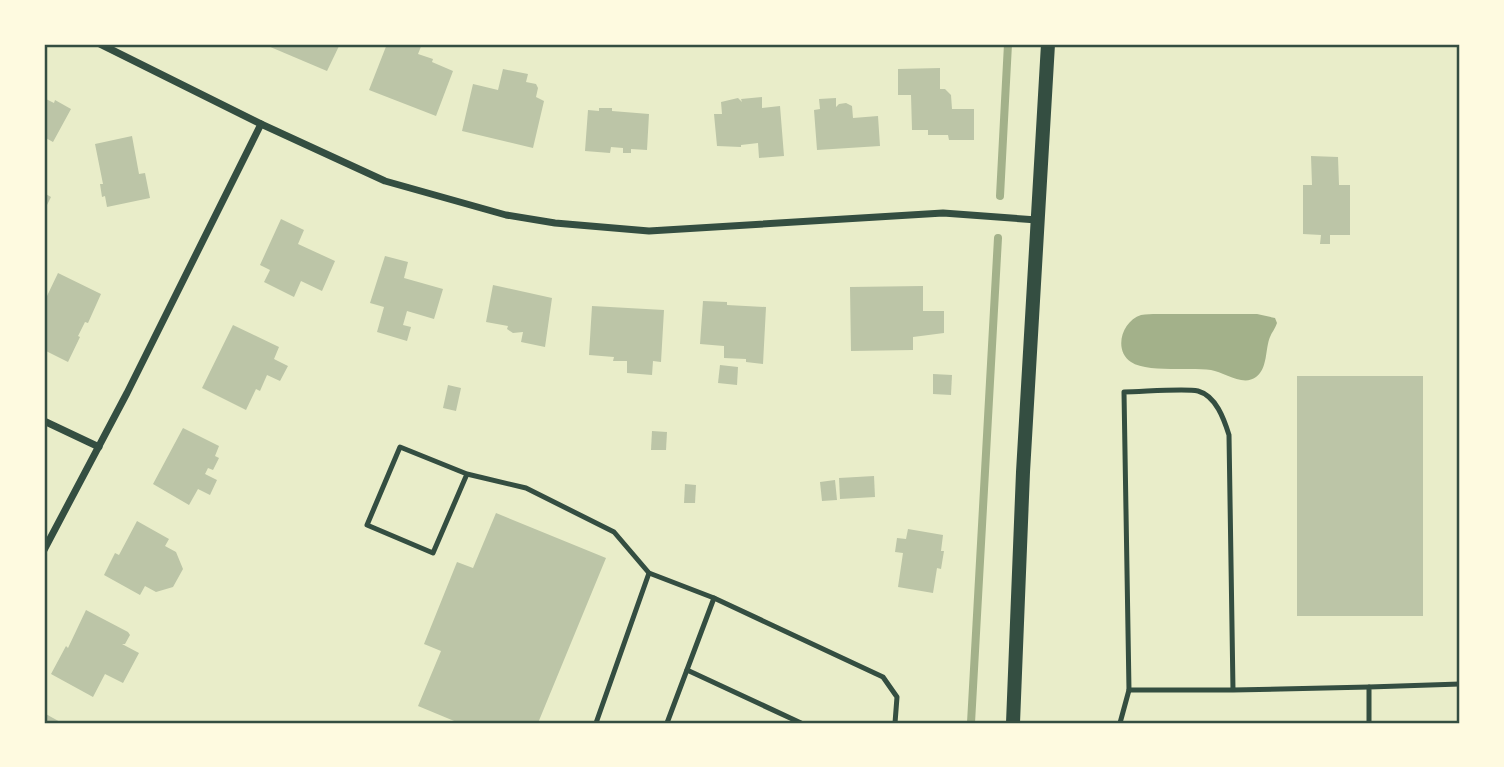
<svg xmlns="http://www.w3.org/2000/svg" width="1504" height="767" font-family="'Golos Text',sans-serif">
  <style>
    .water { fill: #a3b18a }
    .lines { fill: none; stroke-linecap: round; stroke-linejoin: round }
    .stream { stroke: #a3b18a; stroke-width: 8 }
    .building { fill: #bcc5a7 }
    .service { stroke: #344e41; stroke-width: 5 }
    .minor { stroke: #344e41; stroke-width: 7 }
    .secondary { stroke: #344e41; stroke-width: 14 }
    .neatline { fill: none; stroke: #344e41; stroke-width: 2.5 }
  </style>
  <rect width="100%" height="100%" fill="#e9edc9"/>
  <!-- water -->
  <path class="water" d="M1157 314H1257L1275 318 1277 323C1275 329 1272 332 1270 337 1265 349 1268 368 1256 377 1243 387 1224 372 1211 370 1191 367 1147 373 1131 362 1113 350 1122 321 1141 315 1146 314 1152 314 1157 314Z"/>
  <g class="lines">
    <!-- stream -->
    <g class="stream">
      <path d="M1000 196 1008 44"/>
      <path d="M971 723 998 238"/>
    </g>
  </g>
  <!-- building -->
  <g class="building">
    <path d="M270 44H340L327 71 268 46Z"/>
    <path d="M387 44H422L418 54 433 59 432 62 453 71 436 116 369 90Z"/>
    <path d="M940 68V89H945L951 95 952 109H974V140H949L948 135H928V130H912L911 95H898V69Z"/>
    <path d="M503 69 528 74 526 82 536 84 538 88 536 97 544 101 533 148 462 131 473 84 498 90Z"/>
    <path d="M762 97V108L780 106 784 156 759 158 758 143 741 145V147L717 146 714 114H722L721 102 738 98 742 102 741 99Z"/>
    <path d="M44 98 54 103 55 100 71 109 53 142 44 137Z"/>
    <path d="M836 98V107L839 104 846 103 852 106 853 118 878 116 880 146 817 150 814 110 820 109 819 99Z"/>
    <path d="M599 108H612V111L649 114 647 150 631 149V153H623V148L611 147 610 153 585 151 588 110 599 111Z"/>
    <path d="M132 136 139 174 145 173 150 198 107 207 105 196 102 197 100 184H103L95 144Z"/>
    <path d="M1311 156 1338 157 1339 185H1350V235H1330V244H1320L1321 235 1303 234V185H1312Z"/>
    <path d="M44 193 51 197 44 211Z"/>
    <path d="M281 219 304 230 298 244 335 261 322 291 301 281 294 297 264 282 270 270 260 265Z"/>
    <path d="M385 256 408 262 404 278 443 289 434 319 407 311 403 325 411 327 407 341 377 332 384 307 370 303Z"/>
    <path d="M58 273 101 294 88 323 85 322 78 336 80 337 68 362 44 350V294L47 296Z"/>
    <path d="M493 285 552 298 545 347 521 342 523 332 513 333 507 329 508 326 486 322Z"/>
    <path d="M923 286V311H944V333L913 337V350L851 351 850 287Z"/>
    <path d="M703 301 727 302V305L766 307 763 364 746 362V359L724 358V346L700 344Z"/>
    <path d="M592 306 664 310 661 362 653 361 652 375 627 373V361H613L614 357 589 355Z"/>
    <path d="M233 325 279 347 274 359 288 366 280 381 267 375 260 391 256 389 246 410 202 388Z"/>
    <path d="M720 365 738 367 737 385 718 383Z"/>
    <path d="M933 374 952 375 951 395 933 394Z"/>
    <rect x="1297" y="376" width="126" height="240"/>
    <path d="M448 385 461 388 456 411 443 408Z"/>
    <path d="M183 428 219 446 215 456 219 458 213 470 208 468 205 474 217 480 210 495 198 489 189 505 153 484Z"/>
    <path d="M652 431 667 432 666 450H651Z"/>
    <path d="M874 476 875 497 840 499 839 478Z"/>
    <path d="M835 480 837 500 822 501 820 482Z"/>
    <path d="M685 484 696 485 695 503H684Z"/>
    <path d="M496 513 606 558 538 723H459L418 706 441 651 424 644 457 562 473 568Z"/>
    <path d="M137 521 169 539 165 546 176 552 183 569 173 587 156 592 145 586 140 595 104 575 115 553 119 555Z"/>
    <path d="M908 529 943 535 941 551H944L941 569 937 568 933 593 898 587 903 553 895 552 897 538 906 539Z"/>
    <path d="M86 610 128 632 130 635 125 644H122L139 653 123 683 105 674 93 697 51 674 66 646 68 648Z"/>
    <path d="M44 713 62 723H44Z"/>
  </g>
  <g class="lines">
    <!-- service -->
    <g class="service">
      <path d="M467 474 433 553 367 525 400 447 467 474 526 488 614 532 649 573 714 598 883 677 897 697 895 723"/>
      <path d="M687 670 801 723"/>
      <path d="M1233 690 1229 435C1224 419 1216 396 1198 391 1184 388 1141 392 1124 392L1129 690H1233L1369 687"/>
      <path d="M596 723 649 573"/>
      <path d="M667 723 714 598"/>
      <path d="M1120 723 1129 690"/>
      <path d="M1369 723V687L1460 684"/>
    </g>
    <!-- minor -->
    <g class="minor">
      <path d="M100 44 261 124 385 181 506 215 555 223 649 231 943 213 1037 220"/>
      <path d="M44 421 99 447"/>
      <path d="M44 550 127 393 261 124"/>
    </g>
    <!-- secondary -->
    <path class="secondary" d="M1013 723 1023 472 1048 44"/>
  </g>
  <!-- border -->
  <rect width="1504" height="767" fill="none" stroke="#fefae0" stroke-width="91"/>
  <rect x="46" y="46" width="1412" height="676" class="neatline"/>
</svg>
